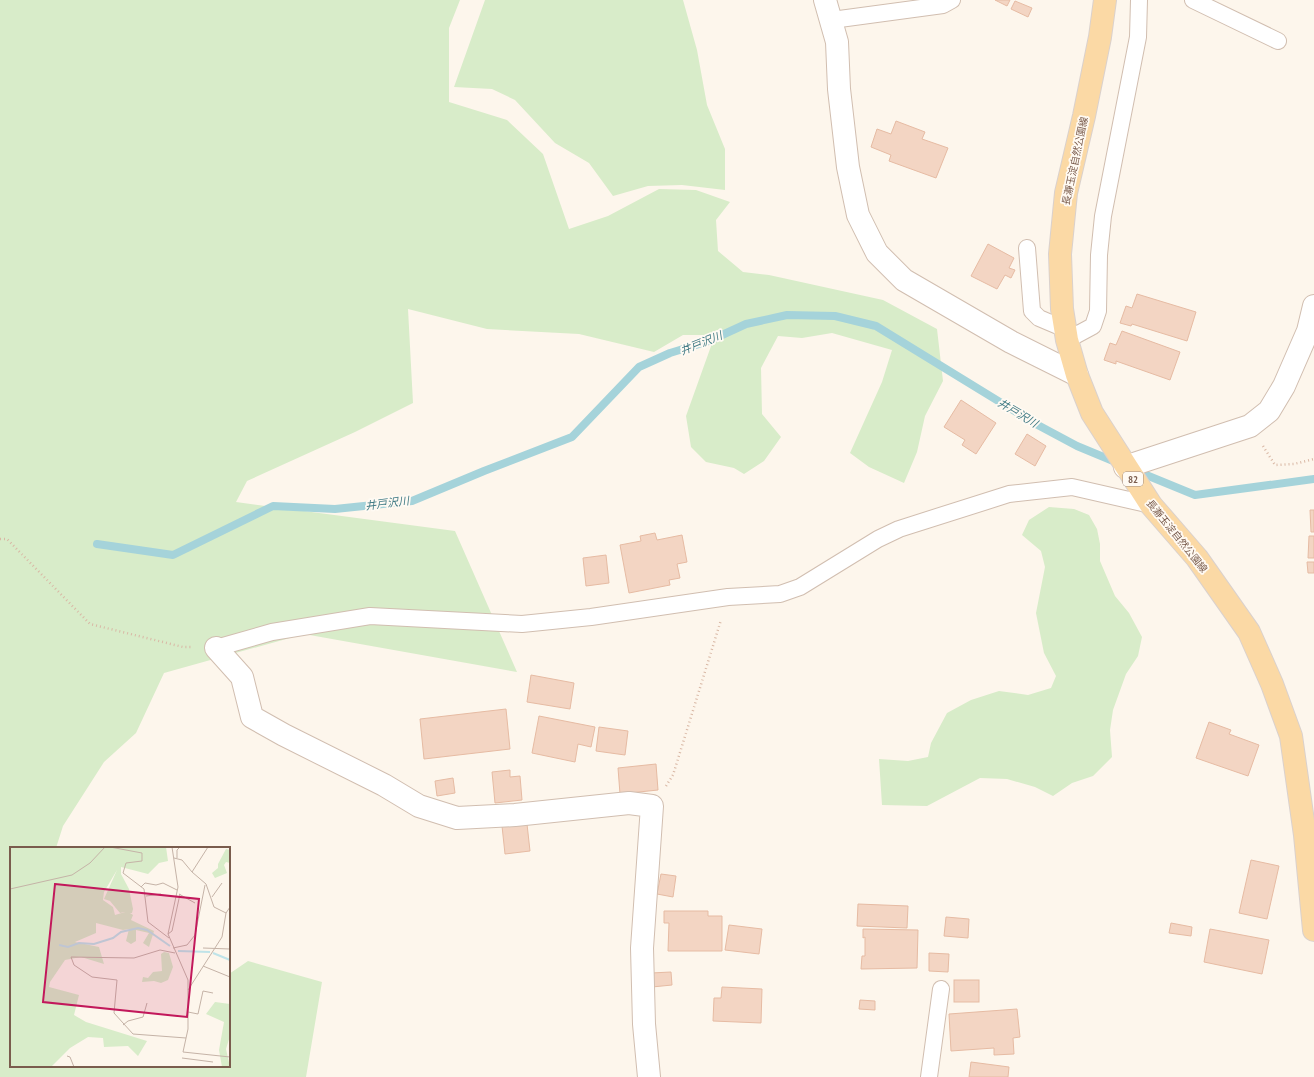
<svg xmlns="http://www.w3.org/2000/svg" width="1314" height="1077" font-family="'PT Sans','Noto Sans JP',sans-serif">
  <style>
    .green { fill: #d8ecc9 }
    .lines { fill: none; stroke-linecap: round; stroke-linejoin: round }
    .stream { stroke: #a5d3da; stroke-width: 8 }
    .building { fill: #f3d5c3; stroke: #e6bba3 }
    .lane-casing { stroke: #d1beb0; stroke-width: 18 }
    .street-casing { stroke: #d1beb0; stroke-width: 24 }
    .primary-casing { stroke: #dad1cd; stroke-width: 24 }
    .path { stroke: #d9b8a5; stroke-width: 2.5; stroke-dasharray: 1 3; stroke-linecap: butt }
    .lane { stroke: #fff; stroke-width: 16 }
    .street { stroke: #fff; stroke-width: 22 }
    .primary { stroke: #fbd9a5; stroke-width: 22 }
    .labels { text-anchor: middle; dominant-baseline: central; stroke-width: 3.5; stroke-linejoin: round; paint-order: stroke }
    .shield { fill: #fffaf3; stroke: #a28b7f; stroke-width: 1 }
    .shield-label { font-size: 9px; font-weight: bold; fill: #7a5c4d }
    .street-label { font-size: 10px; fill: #7a5c4d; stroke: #fffaf3 }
    .water-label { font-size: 11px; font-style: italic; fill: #437c86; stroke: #fffaf3 }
    .inset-river { fill: none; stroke: #bfe3e8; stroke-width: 2 }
    .inset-road { fill: none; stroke: #c5b3a7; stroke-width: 1 }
    .view { fill: #c2185b; fill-opacity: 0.15; stroke: #c2185b; stroke-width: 2 }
    .inset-edge { fill: none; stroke: #7a5c4d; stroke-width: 2 }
  </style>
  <rect width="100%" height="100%" fill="#fdf6ec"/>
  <!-- green -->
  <g class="green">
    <path d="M0 0H460L449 28V102L507 120 543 154 569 229 608 216 659 189 696 190 730 202 716 220 718 251 743 272 769 275 883 300 937 329 943 381 925 416 917 452 904 483 869 467 850 453 882 382 892 350 832 333 802 338 778 336 761 368 762 414 781 437 764 461 744 474 734 468 706 462 691 447 686 416 715 335H683L654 352 579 334 487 329 408 309 413 403 355 432 247 481 236 502 455 531 517 672 304 634 164 673 136 733 104 762 63 826 56 848H11V1066H229V974L248 961 322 982 306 1077H0Z"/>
    <path d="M485 0H683L697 50 707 105 725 149V190L682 185 648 186 613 196 589 163 555 143 515 100 492 89 454 87Z"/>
    <path d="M1049 507 1074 509 1089 515 1097 529 1100 544V561L1115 596 1129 613 1142 637 1138 656 1126 674 1113 710 1110 730 1112 757 1093 776 1072 783 1053 796 1035 787 1007 779 980 778 927 806 882 805 879 759 908 761 928 757 931 743 947 713 971 700 999 691 1028 695 1051 688 1056 676 1044 653 1036 613 1045 567 1041 551 1022 535 1029 520Z"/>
  </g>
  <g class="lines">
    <!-- stream -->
    <g class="stream">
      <path d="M1134 470 1195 495 1314 479"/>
      <path d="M97 544 173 555 273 506 335 509 412 501 484 471 572 437 639 367 670 353 709 341 746 324 787 315 835 316 876 326 1034 423 1077 446 1118 463"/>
    </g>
  </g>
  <!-- building -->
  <g class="building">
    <path d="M995 0H1010L1007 6Z"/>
    <path d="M1015 1 1032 8 1028 17 1011 9Z"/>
    <path d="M896 121 925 132 922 139 948 148 936 178 889 161 891 155 871 147 877 129 891 134Z"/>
    <path d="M988 244 1014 258 1009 268 1015 270 1011 278 1005 275 997 289 971 276Z"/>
    <path d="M1137 294 1196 312 1187 341 1132 324 1131 326 1120 323 1126 306 1132 308Z"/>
    <path d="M1122 331 1180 352 1170 380 1116 361V364L1104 360 1110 343 1116 345Z"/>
    <path d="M961 400 996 423 976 454 962 445 965 440 944 427Z"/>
    <path d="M1027 434 1046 446 1035 466 1015 454Z"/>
    <path d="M1310 510H1314V532H1311Z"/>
    <path d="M655 533 657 540 682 535 687 562 677 564 680 578 669 580 670 585 629 593 620 545 641 541 640 536Z"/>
    <path d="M1309 536H1314V558H1308Z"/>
    <path d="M606 555 609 583 586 586 583 558Z"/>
    <path d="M1307 562H1314V573H1308Z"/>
    <path d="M531 675 574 683 570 709 527 702Z"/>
    <path d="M506 709 510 749 424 759 420 719Z"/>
    <path d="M539 716 595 727 591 747 578 744 575 762 532 753Z"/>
    <path d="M1209 722 1231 730 1229 734 1259 745 1248 776 1196 758Z"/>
    <path d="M599 727 628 731 625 755 596 751Z"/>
    <path d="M656 764 658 790 620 794 618 768Z"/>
    <path d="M510 770V777L520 776 522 800 495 803 492 772Z"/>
    <path d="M453 778 455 793 437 796 435 781Z"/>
    <path d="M527 824 530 851 505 854 502 826Z"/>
    <path d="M1251 860 1279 866 1267 919 1239 913Z"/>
    <path d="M661 874 676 876 673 897 657 894Z"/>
    <path d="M858 904 908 906 907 928 857 926Z"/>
    <path d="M664 911H708V916H722V951H668L669 923H664Z"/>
    <path d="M946 917 969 919 968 938 944 936Z"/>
    <path d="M1171 923 1192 927 1191 936 1169 933Z"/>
    <path d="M729 925 762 929 759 954 725 950Z"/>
    <path d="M863 929 918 930 917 968 861 969 862 956H865V937L863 938Z"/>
    <path d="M1210 929 1269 940 1262 974 1204 962Z"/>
    <path d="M929 953 949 954 948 972 929 971Z"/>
    <path d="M671 972 672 985 652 987 651 973Z"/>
    <rect x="954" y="980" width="25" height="22"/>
    <path d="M722 987 762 989 761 1023 713 1021 714 998H721Z"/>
    <path d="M860 1000 875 1001V1010L859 1009Z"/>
    <path d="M1017 1009 1020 1037 1013 1038 1014 1054 994 1055V1048L951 1051 949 1014Z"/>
    <path d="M971 1062 1009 1067 1008 1077H969Z"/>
  </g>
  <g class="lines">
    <defs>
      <g id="lane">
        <path d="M1193 0 1278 41"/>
        <path d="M832 20 943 5 952 0"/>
        <path d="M1027 248 1032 311 1039 318 1065 329"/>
        <path d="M1067 340 1093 326 1098 311 1099 255 1103 216 1138 37 1139 0"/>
        <path d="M216 648 272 632 370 616 522 624 591 617 728 597 780 594 800 587 878 539 899 529 1009 494 1072 487 1151 505"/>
        <path d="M929 1077 941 989"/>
      </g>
      <g id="street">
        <path d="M825 0 837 42 839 89 848 167 858 215 877 253 904 280 1011 342 1077 375"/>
        <path d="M1125 467 1250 426 1269 411 1284 386 1308 331 1314 306"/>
        <path d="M216 648 242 677 252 717 284 735 384 785 419 806 457 818 515 815 629 803 652 806 642 948 644 1024 649 1077"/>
      </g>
      <path id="primary" d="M1105 0 1100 37 1084 116 1066 193 1060 254 1062 309 1067 340 1077 375 1092 413 1151 505 1197 558 1249 632 1272 684 1291 736 1305 835 1314 930"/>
    </defs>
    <!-- lane casing -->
    <use href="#lane" class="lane-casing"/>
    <!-- street casing -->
    <use href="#street" class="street-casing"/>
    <!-- primary casing -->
    <use href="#primary" class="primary-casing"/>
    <!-- path -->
    <g class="path">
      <path d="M1263 446 1275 465 1294 464 1314 459"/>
      <path d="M0 539H7L90 624 183 647H191"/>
      <path d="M666 786 673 775 721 620"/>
    </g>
    <!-- lane -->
    <use href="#lane" class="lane"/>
    <!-- street -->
    <use href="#street" class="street"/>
    <!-- primary -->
    <use href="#primary" class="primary"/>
  </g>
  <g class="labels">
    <!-- shield labels -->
    <rect class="shield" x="1123" y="472" width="20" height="14" rx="3"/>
    <g class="shield-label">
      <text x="1133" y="479">82</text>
    </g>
    <!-- street labels -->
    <g class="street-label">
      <text transform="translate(1075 161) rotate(-78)">長瀞玉淀自然公園線</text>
      <text transform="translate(1177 536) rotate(51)">長瀞玉淀自然公園線</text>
    </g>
    <!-- water labels -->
    <g class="water-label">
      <text transform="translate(701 343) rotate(-22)">井戸沢川</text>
      <text transform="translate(1018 413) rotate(31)">井戸沢川</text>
      <text transform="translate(387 503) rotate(-7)">井戸沢川</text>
    </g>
  </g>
  <!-- overview -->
  <g transform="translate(10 847)">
    <rect width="220" height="220" fill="#fdf6ec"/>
    <path d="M0 0H156L158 14 149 16 138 27 111 20V27L119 42 123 62 122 66H120L123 68 121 73 144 84 139 100 133 96 139 86 126 83V94L121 97 116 94 119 82 113 83 86 76V86L65 95 89 100 94 117 71 110 55 113 40 135 39 140 69 148 64 168 76 175 137 194 128 209 118 199 94 200 93 191 78 190 60 201 41 220H0ZM107 23 94 52 100 54 110 66 115 65 105 68 103 60 93 53 94 45ZM216 2 220 3V16L216 15 214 18 217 26 205 31 202 26 208 21V17ZM154 105 159 106 163 120 158 133 151 136 144 134 132 135 133 130 138 131 143 125 152 124 151 107ZM205 155 220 157V189L216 202 220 220H212L209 203 214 175 196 167Z" fill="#d8ecc9" fill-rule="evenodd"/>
    <path class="inset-river" d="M49 98 58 100 69 96 84 97 103 91 111 85 128 81 137 83 160 99M168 104 200 105M203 106 220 113"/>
    <path class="inset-road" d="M100 0 132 6V14L116 16 113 26 134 42 138 75 159 91M162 0 168 40 158 87 178 133V182L173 205 220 210M198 0 182 25 196 37 204 60 216 66M164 11 172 13 182 25M167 11V3L170 0M131 40 135 36 146 38 153 36 167 43M0 42 62 28 80 16 95 0M169 47 185 56M136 49 151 47M202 50 212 36M158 87 162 84 170 47M163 101 177 98 185 88 195 38M193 101 220 102M165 106 150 103 124 111 61 110 64 118 82 130 107 133 104 166 123 187 176 191M193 119 220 130M178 143 212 90 216 66 220 60M178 165 188 167 193 144 203 146M113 178 118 174 133 170 137 156M57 209 60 210 64 220M172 211 203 215"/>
    <path class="view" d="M45 37 189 52 177 170 33 155Z"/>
    <rect width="220" height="220" class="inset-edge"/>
  </g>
</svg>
